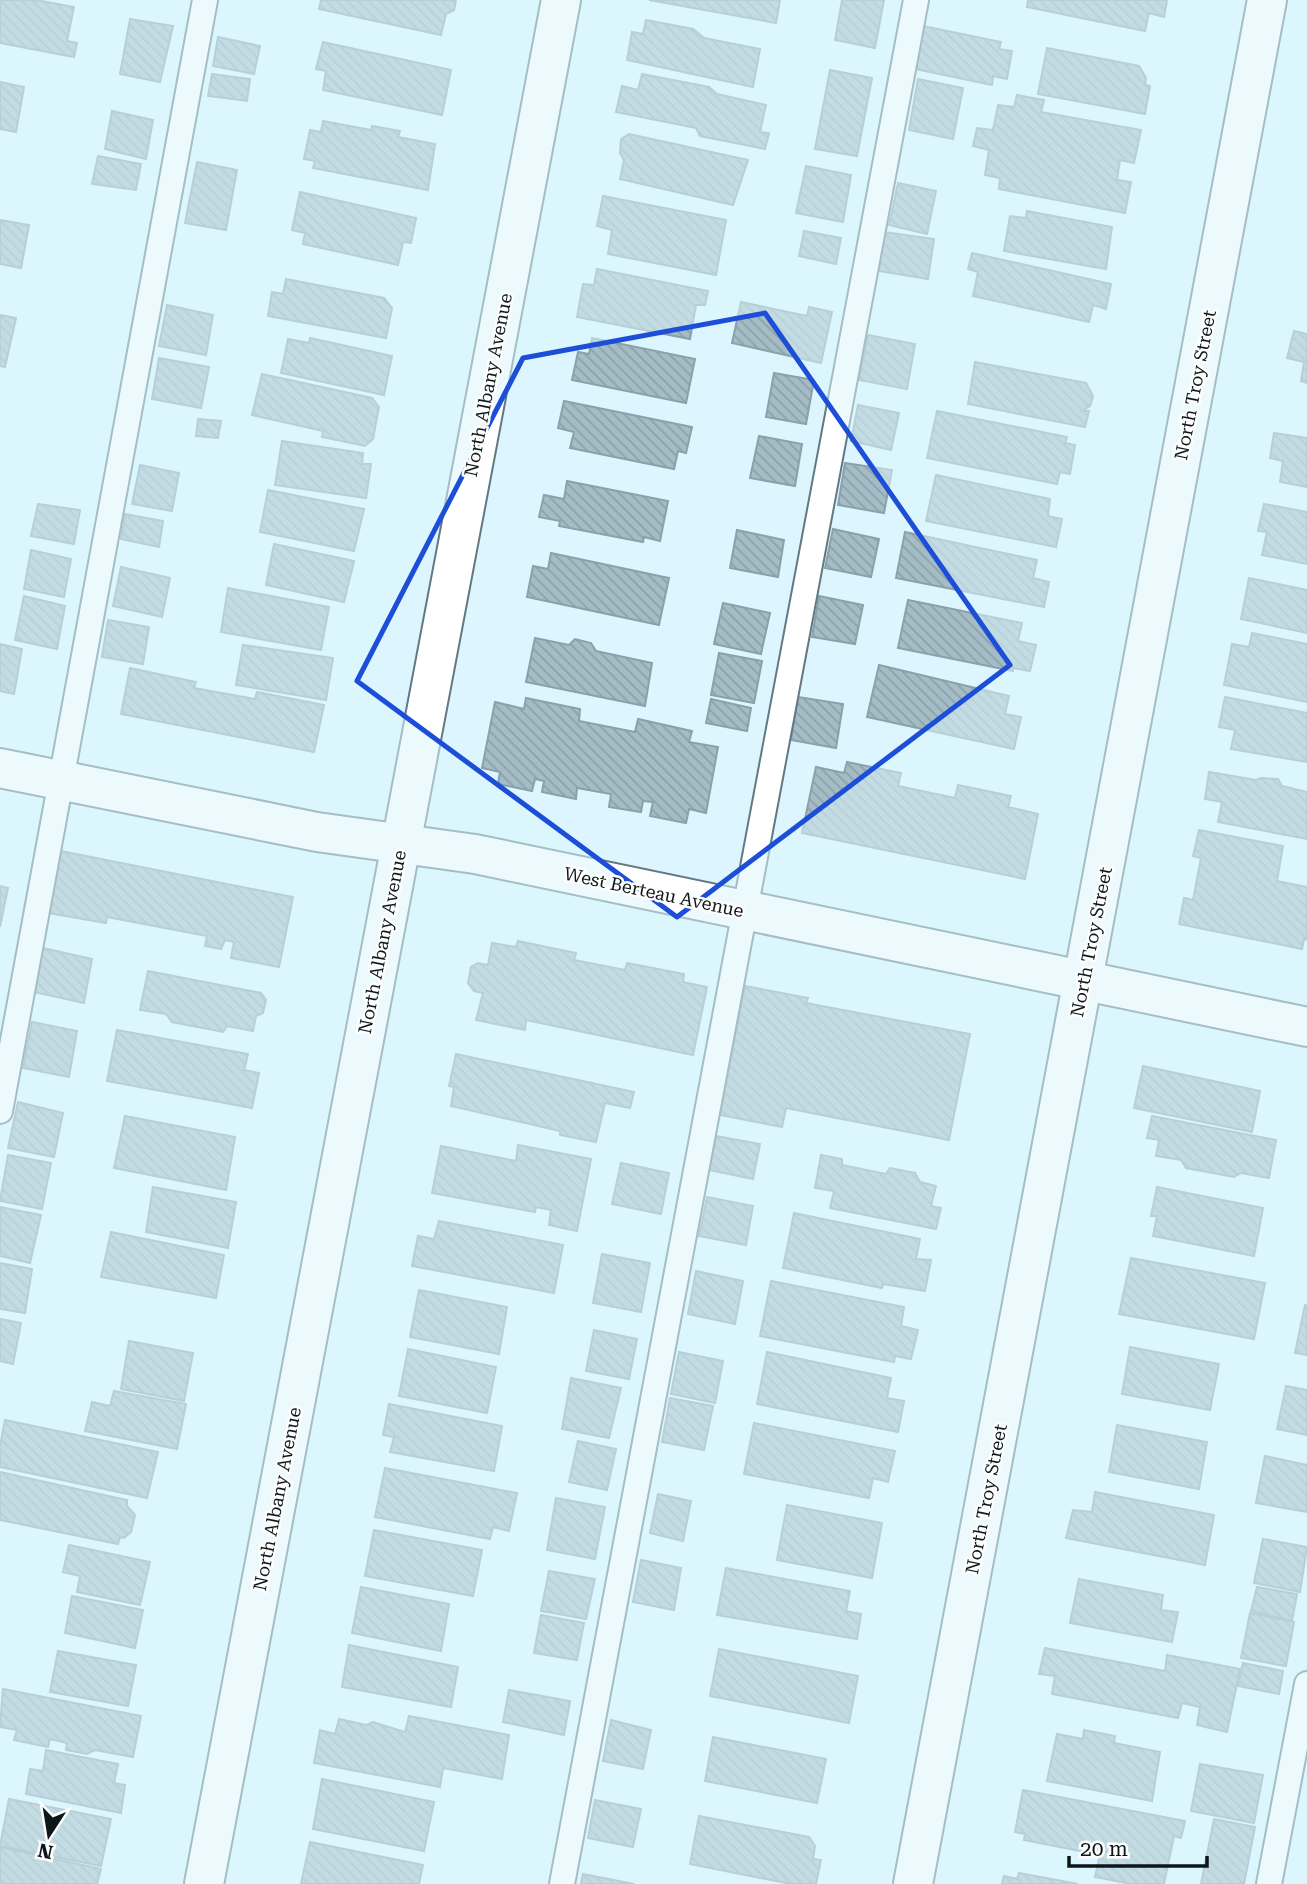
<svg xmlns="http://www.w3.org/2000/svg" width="1307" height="1884" font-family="'Roboto Serif',serif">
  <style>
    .building { fill: url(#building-back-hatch); stroke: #8aa1aa; stroke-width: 2 }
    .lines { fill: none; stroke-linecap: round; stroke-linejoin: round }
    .lane-casing { stroke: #637982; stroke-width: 28 }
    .street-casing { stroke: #637982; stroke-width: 42 }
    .lane { stroke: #fff; stroke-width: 24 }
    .street { stroke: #fff; stroke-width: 38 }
    .marked { fill: none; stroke: #1d4ed8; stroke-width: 5; stroke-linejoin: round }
    .labels { text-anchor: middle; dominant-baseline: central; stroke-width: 5; stroke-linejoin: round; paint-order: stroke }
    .street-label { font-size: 18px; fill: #0d1619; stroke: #fdfdfd }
  </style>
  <defs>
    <pattern id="building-back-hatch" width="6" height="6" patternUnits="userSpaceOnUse" patternTransform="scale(1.75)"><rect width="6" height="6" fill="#a4bcc5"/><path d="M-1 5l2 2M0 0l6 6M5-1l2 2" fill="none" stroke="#8ca1a9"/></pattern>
  </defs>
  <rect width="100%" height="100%" fill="#dcf5fe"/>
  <!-- building -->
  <g class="building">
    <path d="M0 0H36L74 7 67 41 77 43 74 57 0 43Z"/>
    <path d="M321 0H456L454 10 446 14 441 35 319 9Z"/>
    <path d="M649 0H780L776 23Z"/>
    <path d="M842 0H884L875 48 835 40Z"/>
    <path d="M1028 0H1167L1164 17 1149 13 1145 31 1027 7Z"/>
    <path d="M130 19 173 26 160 82 120 74Z"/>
    <path d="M646 20 693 29 704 38 760 49 753 87 627 60 632 32 643 34Z"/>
    <path d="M923 26 1001 42 999 49 1012 51 1007 79 993 76 992 85 915 69Z"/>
    <path d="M218 37 260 46 254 74 213 66Z"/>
    <path d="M323 42 451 70 442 115 323 90 326 71 316 69Z"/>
    <path d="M1047 48 1139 66 1146 78 1145 85 1150 86 1145 114 1038 94Z"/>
    <path d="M830 70 872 78 857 156 815 149Z"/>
    <path d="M212 74 250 79 247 101 208 96Z"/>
    <path d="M642 74 709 87 717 94 766 105 760 132 769 133 765 149 700 136 696 128 616 112 622 86 638 90Z"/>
    <path d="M918 79 963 88 953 139 909 130Z"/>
    <path d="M0 82 24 87 16 132 0 129Z"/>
    <path d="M1017 95 1044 100 1041 112 1141 130 1134 163 1120 160 1117 180 1131 182 1125 213 999 189 1000 178 985 175 989 150 973 146 977 128 993 130 998 105 1014 107Z"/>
    <path d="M112 111 153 120 146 159 105 149Z"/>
    <path d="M323 121 371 130 372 126 400 131 398 137 435 144 428 190 313 168 315 161 304 159 310 130 321 132Z"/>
    <path d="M629 134 748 160 733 205 620 179 624 160 620 153 621 139Z"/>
    <path d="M98 156 141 164 136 190 92 184Z"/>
    <path d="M197 162 237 170 226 230 185 223Z"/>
    <path d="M806 166 851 175 843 222 796 213Z"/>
    <path d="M898 183 936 191 927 234 889 225Z"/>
    <path d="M300 192 416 218 411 243 403 242 398 265 303 244 305 233 292 230Z"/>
    <path d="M603 196 726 220 716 275 608 254 612 230 597 226Z"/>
    <path d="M1027 211 1112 227 1106 269 1004 251 1010 216 1026 218Z"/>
    <path d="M0 220 29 225 21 268 0 264Z"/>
    <path d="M804 231 841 238 836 264 799 256Z"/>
    <path d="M884 232 934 239 928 279 879 271Z"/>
    <path d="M972 253 1111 284 1106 309 1093 305 1089 322 973 296 978 272 968 269Z"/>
    <path d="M597 269 708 291 705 305H696L690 339 577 317 583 284 594 285Z"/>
    <path d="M286 279 384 298 392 308 386 338 268 316 272 292 283 294Z"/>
    <path d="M741 302 807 316 809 307 832 312 821 363 732 343Z"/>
    <path d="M167 305 213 315 206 355 159 346Z"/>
    <path d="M0 315 16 318 5 367 0 366Z"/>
    <path d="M1294 331 1307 334V383L1301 381 1304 362 1287 358Z"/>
    <path d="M868 335 915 344 907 389 859 380Z"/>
    <path d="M310 338 392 356 384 395 281 373 288 339 309 343Z"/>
    <path d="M592 338 695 359 686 403 572 380 578 352 589 354Z"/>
    <path d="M159 358 209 367 201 408 152 399Z"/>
    <path d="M975 362 1086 383 1093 396 1090 406 1082 411H1089L1085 427 968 404Z"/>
    <path d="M774 373 814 380 806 424 766 417Z"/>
    <path d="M262 374 372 398 379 407 373 439 365 446 322 437 323 431 252 415Z"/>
    <path d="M564 401 692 427 686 453 678 451 674 469 570 448 574 432 558 428Z"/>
    <path d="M858 405 899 413 891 450 851 441Z"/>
    <path d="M937 411 1067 437 1065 443 1075 445 1070 474 1060 472 1057 484 927 458Z"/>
    <path d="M198 419 221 421 218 438 196 436Z"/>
    <path d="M1274 433 1307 438V487L1280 482 1283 461 1270 458Z"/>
    <path d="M759 436 802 444 795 486 750 478Z"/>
    <path d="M282 441 363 453 362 464H371L366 498 275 485Z"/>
    <path d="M845 463 892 470 884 513 838 505Z"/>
    <path d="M140 465 179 473 172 511 132 504Z"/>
    <path d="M936 475 1050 499 1048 516 1062 519 1056 547 926 521Z"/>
    <path d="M567 481 668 501 660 541 644 537 643 542 559 526 560 521 539 517 544 495 564 499Z"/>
    <path d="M268 490 364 509 354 551 260 532Z"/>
    <path d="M38 504 80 510 74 544 31 536Z"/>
    <path d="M1264 504 1307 512V564L1262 555 1267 532 1258 531Z"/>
    <path d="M125 514 163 521 159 547 121 539Z"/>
    <path d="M833 529 879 539 871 577 825 568Z"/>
    <path d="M737 530 784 540 778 577 730 568Z"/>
    <path d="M905 532 1037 560 1033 578 1049 582 1044 607 896 578Z"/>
    <path d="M274 544 354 561 344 602 266 585Z"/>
    <path d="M31 550 71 559 64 597 24 589Z"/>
    <path d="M551 553 669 578 659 625 527 597 533 566 548 569Z"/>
    <path d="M121 567 170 578 162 617 113 606Z"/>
    <path d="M1249 578 1307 590V633L1241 619Z"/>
    <path d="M228 588 329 607 321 650 221 632Z"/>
    <path d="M24 596 65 606 57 649 15 640Z"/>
    <path d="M819 596 863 605 855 644 812 637Z"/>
    <path d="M908 600 1022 623 1018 641 1036 645 1030 671 1013 668V671L898 648Z"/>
    <path d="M723 603 770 613 761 654 714 644Z"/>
    <path d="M108 620 149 627 143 664 102 657Z"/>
    <path d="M1252 633 1307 644V702L1224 685 1232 644 1249 647Z"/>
    <path d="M535 638 569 645 575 639 591 643 596 651 652 663 645 706 526 682Z"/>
    <path d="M0 644 22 649 14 694 0 691Z"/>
    <path d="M243 645 333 658 326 700 236 685Z"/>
    <path d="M719 653 762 661 754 703 711 695Z"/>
    <path d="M879 665 1009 696 1005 714 1021 717 1014 749 867 717Z"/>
    <path d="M130 668 196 682 194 688 255 699 257 692 324 705 314 752 121 714Z"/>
    <path d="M798 697 843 704 836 748 791 740Z"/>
    <path d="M1225 697 1307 713V762L1231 749 1235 730 1219 727Z"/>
    <path d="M526 698 580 709 579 721 635 732 638 719 692 731 689 742 718 747 706 813 689 809 686 823 650 816 653 802 643 801 641 812 609 807 611 794 577 788 576 799 542 792 544 781 535 779 532 791 498 784 500 772 482 768 495 702 524 709Z"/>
    <path d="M711 699 751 708 747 731 706 723Z"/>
    <path d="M847 762 901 773 898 786 955 798 958 785 1011 796 1008 807 1038 814 1025 879 802 833 816 767 844 773Z"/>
    <path d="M1209 772 1256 780 1261 778 1278 779 1282 786 1307 792V839L1218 822 1222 802 1205 799Z"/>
    <path d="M1199 830 1283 846 1277 881 1307 887V940L1304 939 1302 949 1179 924 1184 898 1193 900 1201 858 1193 856Z"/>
    <path d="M61 851 293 897 279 967 231 958 234 942 225 940 221 949 205 946 207 936 107 917 106 923 48 913Z"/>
    <path d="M0 886 8 888 0 927Z"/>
    <path d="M518 941 576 953 574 960 625 970 627 963 684 974 683 982 707 987 693 1055 526 1020 525 1030 476 1020 483 993 474 991 468 983 471 967 478 963 488 965 492 943 516 947Z"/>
    <path d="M43 948 92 959 84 1003 34 992Z"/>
    <path d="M148 971 261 993 266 1000 263 1013 256 1016 253 1031 227 1026 223 1032 172 1022 166 1014 140 1010Z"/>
    <path d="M745 986 808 998 806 1003 970 1034 949 1140 786 1108 782 1127 720 1115Z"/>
    <path d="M32 1022 77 1031 69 1077 23 1068Z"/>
    <path d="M117 1030 248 1054 244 1070 259 1073 252 1108 107 1081Z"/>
    <path d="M456 1054 634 1092 630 1108 605 1103 596 1142 560 1135V1131L451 1106 454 1087 449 1086Z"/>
    <path d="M1143 1066 1260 1091 1252 1132 1134 1108Z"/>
    <path d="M18 1102 63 1113 54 1157 8 1148Z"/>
    <path d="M125 1116 235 1137 226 1190 114 1168Z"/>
    <path d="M1152 1116 1276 1140 1269 1178 1241 1173 1234 1177 1186 1168 1181 1160 1156 1156 1159 1140 1147 1138Z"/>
    <path d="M716 1136 760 1144 753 1179 709 1170Z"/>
    <path d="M518 1145 591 1159 577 1231 549 1225 551 1210 536 1207 535 1212 432 1193 441 1146 516 1161Z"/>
    <path d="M8 1155 51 1163 42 1209 0 1201Z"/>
    <path d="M821 1155 842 1159V1165L886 1174 890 1168 915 1173 920 1182 936 1186 931 1206 941 1208 936 1229 830 1208 834 1191 815 1188Z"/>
    <path d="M621 1163 669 1173 661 1214 612 1204Z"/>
    <path d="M153 1187 236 1202 228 1248 146 1232Z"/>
    <path d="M1157 1187 1263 1208 1254 1256 1153 1236 1157 1216H1151Z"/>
    <path d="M707 1197 753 1206 746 1245 699 1236Z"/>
    <path d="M0 1207 41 1215 30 1263 0 1256Z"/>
    <path d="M794 1213 920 1239 916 1259 931 1260 925 1291 883 1284 882 1288 783 1268Z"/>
    <path d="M439 1221 563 1245 554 1293 412 1266 418 1236 434 1239Z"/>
    <path d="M111 1232 224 1255 216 1298 101 1277Z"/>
    <path d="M602 1254 650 1263 641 1312 593 1303Z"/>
    <path d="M1131 1258 1265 1283 1254 1339 1119 1314Z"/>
    <path d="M0 1263 32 1269 25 1313 0 1309Z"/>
    <path d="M696 1271 743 1281 735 1324 688 1314Z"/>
    <path d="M771 1281 904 1307 901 1326 918 1330 911 1359 895 1356 894 1362 760 1336Z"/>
    <path d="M419 1290 507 1307 499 1354 410 1337Z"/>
    <path d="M1305 1305 1307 1306V1355L1295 1353Z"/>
    <path d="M0 1319 21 1323 13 1364 0 1361Z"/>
    <path d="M594 1330 637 1339 629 1379 586 1371Z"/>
    <path d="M129 1341 193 1353 184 1401 121 1389Z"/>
    <path d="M1130 1347 1219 1364 1210 1410 1122 1394Z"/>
    <path d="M408 1349 496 1367 487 1413 399 1396Z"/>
    <path d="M679 1352 723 1361 715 1403 671 1394Z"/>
    <path d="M767 1352 891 1378 887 1398 904 1401 898 1432 757 1404Z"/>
    <path d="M571 1378 621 1388 609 1438 562 1429Z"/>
    <path d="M1286 1386 1307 1390V1435L1277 1429Z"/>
    <path d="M114 1391 186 1404 177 1449 85 1431 92 1402 110 1406Z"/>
    <path d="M670 1398 713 1406 704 1450 662 1442Z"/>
    <path d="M389 1404 502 1426 494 1471 390 1452 394 1437 383 1435Z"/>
    <path d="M5 1420 158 1452 147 1498 0 1467V1446Z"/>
    <path d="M754 1423 895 1451 888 1482 873 1478 869 1498 744 1474Z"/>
    <path d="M1117 1425 1207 1442 1199 1489 1109 1472Z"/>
    <path d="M578 1441 616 1449 607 1490 569 1482Z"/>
    <path d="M1265 1456 1307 1465V1512L1256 1503Z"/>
    <path d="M385 1468 517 1493 509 1531 493 1527 490 1539 375 1517Z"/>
    <path d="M0 1472 127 1500V1506L135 1515 131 1532 124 1538 120 1537 118 1544 0 1520Z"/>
    <path d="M1095 1492 1214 1515 1205 1565 1066 1538 1073 1510 1092 1512Z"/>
    <path d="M658 1494 691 1501 683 1541 650 1533Z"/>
    <path d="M556 1498 605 1507 595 1559 547 1550Z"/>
    <path d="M787 1505 882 1523 872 1578 777 1560Z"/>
    <path d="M374 1530 482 1550 473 1596 365 1576Z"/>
    <path d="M1263 1539 1307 1547 1300 1592 1254 1583Z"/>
    <path d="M69 1545 150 1562 140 1605 77 1592 80 1576 63 1572Z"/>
    <path d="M641 1560 681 1568 674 1610 633 1602Z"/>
    <path d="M726 1568 850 1591 846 1611 861 1614 857 1639 717 1615Z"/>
    <path d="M549 1571 595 1579 586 1619 541 1611Z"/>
    <path d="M1079 1579 1163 1595 1161 1610 1178 1612 1172 1642 1070 1623Z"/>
    <path d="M361 1587 449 1604 441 1651 352 1633Z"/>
    <path d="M1257 1587 1297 1594 1292 1621 1251 1611Z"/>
    <path d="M72 1596 143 1610 135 1648 65 1633Z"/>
    <path d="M1250 1613 1294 1622 1286 1666 1241 1658Z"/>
    <path d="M541 1615 584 1623 577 1660 534 1653Z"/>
    <path d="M349 1645 458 1667 451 1707 342 1687Z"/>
    <path d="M1045 1648 1165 1671 1167 1655 1240 1669 1227 1732 1197 1725 1200 1707 1182 1703 1178 1718 1052 1694 1055 1676 1039 1674Z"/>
    <path d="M719 1649 858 1676 849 1723 710 1696Z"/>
    <path d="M58 1651 136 1665 128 1706 50 1692Z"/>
    <path d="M1243 1663 1283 1671 1279 1694 1238 1686Z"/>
    <path d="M3 1689 141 1716 133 1757 95 1750 87 1754 66 1750 67 1743 50 1739 48 1747 14 1740 17 1730 0 1727Z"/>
    <path d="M509 1690 570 1701 564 1735 503 1722Z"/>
    <path d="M409 1716 509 1735 502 1779 443 1768 440 1787 314 1763 320 1730 335 1734 339 1719 366 1725 373 1722 405 1732Z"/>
    <path d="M611 1720 651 1730 643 1769 603 1761Z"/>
    <path d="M1084 1730 1115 1736 1114 1743 1160 1752 1152 1801 1047 1781 1057 1734 1083 1739Z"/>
    <path d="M713 1737 826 1759 817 1803 705 1781Z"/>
    <path d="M46 1750 118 1764 114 1783 125 1785 121 1813 26 1794 30 1769 43 1771Z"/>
    <path d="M1200 1764 1263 1775 1254 1823 1191 1811Z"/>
    <path d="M322 1779 434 1802 424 1851 313 1829Z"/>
    <path d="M1023 1790 1185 1821 1181 1838 1174 1836 1164 1884H1131L1095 1877 1100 1855 1024 1840 1025 1834 1015 1832Z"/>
    <path d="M9 1799 111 1819 101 1866 0 1846Z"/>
    <path d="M595 1800 641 1809 633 1847 588 1838Z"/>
    <path d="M699 1816 809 1837 815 1846 813 1859 821 1860 816 1884H791L690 1864Z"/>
    <path d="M1214 1819 1255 1827 1244 1884H1201Z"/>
    <path d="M310 1842 423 1865 419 1884H301Z"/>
    <path d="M0 1847 101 1869 97 1884H0Z"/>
    <path d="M1019 1873 1078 1884H1002L1004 1876 1017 1879Z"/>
    <path d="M583 1874 634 1884H581Z"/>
  </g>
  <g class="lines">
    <defs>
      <g id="lane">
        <path d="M0 1111 205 0"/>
        <path d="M562 1884 916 0"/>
        <path d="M1269 1884 1307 1684"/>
      </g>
      <g id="street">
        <path d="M0 768 317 832 475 854 1307 1027"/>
        <path d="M204 1884 561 0"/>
        <path d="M913 1884 1267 0"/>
      </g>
    </defs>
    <!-- lane casing -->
    <use href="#lane" class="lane-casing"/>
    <!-- street casing -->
    <use href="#street" class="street-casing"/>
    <!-- lane -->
    <use href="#lane" class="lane"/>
    <!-- street -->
    <use href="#street" class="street"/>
  </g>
  <!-- marked area -->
  <path d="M0 0H1307V1884H0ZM765 313 1010 665 677 917 357 681 523 358Z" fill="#dcf5fe" fill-opacity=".55" fill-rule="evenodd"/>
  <path class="marked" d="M765 313 1010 665 677 917 357 681 523 358Z"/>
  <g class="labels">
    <!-- street labels -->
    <g class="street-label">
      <text transform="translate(488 385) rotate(-79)">North Albany Avenue</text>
      <text transform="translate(1195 385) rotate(-79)">North Troy Street</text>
      <text transform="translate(654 892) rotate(12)">West Berteau Avenue</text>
      <text transform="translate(382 942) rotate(-79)">North Albany Avenue</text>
      <text transform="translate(1091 942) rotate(-79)">North Troy Street</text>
      <text transform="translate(277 1499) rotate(-79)">North Albany Avenue</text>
      <text transform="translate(986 1499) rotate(-79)">North Troy Street</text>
    </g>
  </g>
  <!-- north arrow -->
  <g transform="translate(49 1835) rotate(192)" stroke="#fdfdfd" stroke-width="5" paint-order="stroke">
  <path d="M0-5L12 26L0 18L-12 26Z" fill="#0d1619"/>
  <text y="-10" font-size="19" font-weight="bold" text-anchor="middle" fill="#0d1619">N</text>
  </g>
  <!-- scale -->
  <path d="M1069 1856v10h138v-10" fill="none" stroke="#0d1619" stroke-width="3.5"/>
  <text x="1080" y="1856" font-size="21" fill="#0d1619" stroke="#fdfdfd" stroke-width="5" paint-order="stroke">20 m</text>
</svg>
